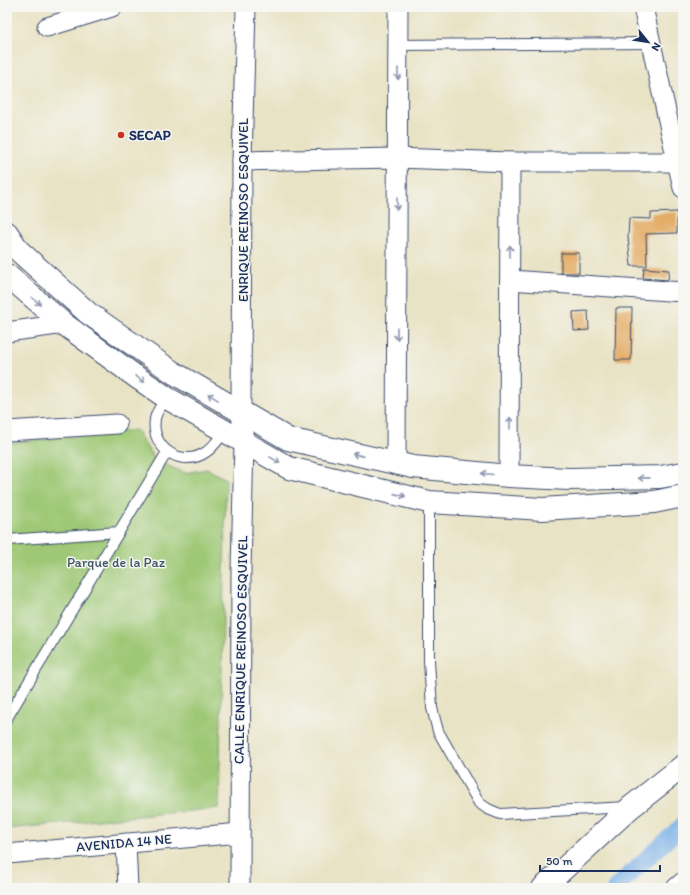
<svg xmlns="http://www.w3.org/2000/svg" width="690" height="895" font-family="Itim,sans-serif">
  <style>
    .green { fill: #9ec874; stroke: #5c7c69 }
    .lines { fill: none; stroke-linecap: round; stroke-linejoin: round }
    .canal { stroke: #78afe7; stroke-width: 17 }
    .building { fill: #e4ad68 }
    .lane-casing { stroke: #3a4a6d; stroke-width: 12 }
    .street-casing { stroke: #3a4a6d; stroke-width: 21 }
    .secondary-casing { stroke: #3a4a6d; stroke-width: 24 }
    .lane { stroke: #fff; stroke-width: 10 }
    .street { stroke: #fff; stroke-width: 19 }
    .secondary { stroke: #fff; stroke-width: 22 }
    .oneway { stroke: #8d97ae }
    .poi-dot { fill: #c8321e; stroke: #f6f6f2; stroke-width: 1.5 }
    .labels { text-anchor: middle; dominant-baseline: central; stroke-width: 3; stroke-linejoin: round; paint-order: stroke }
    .poi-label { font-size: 14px; font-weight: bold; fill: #1b2f5e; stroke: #f6f6f2; text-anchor: start }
    .street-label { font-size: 14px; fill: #1b2f5e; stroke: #f6f6f2 }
    .park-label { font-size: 14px; fill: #3c5564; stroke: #f6f6f2 }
  </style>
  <rect width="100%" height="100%" fill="#f6f6f2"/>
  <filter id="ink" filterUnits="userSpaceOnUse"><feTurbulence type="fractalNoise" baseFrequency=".025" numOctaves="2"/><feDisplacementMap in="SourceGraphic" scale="8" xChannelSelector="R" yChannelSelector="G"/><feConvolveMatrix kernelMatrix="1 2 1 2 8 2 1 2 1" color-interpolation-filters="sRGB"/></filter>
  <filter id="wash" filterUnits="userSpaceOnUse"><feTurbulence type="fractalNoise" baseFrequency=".012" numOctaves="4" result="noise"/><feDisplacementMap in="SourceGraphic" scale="16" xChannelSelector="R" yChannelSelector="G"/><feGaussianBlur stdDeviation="0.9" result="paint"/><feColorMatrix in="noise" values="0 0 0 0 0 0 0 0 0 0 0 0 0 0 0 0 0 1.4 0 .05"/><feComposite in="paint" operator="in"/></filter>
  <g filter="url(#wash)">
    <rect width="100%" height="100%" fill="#e9e3c5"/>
    <!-- green -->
    <path class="green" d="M136 430 155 460 185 473 207 469 226 479 219 808 7 829V443Z"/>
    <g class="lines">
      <!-- canal -->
      <path class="canal" d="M615 888 683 825"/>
    </g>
    <g id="blocks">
      <!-- building -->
      <g class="building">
        <path d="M677 212V233L646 234 647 266H631L628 237 629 218 651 219V213Z"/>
        <rect x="561" y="253" width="18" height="20"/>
        <path d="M644 268 669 270 668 280 643 278Z"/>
        <path d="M616 308H632L631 360H615Z"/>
        <path d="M588 311 589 330 574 331 573 312Z"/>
      </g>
    </g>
  </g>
  <g filter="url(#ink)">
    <use href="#blocks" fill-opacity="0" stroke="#3a4a6d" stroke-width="1"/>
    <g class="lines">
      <defs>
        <g id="lane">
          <path d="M398 45 651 43"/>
          <path d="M167 398C162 405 156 411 155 419 150 448 182 469 206 452 214 447 219 438 225 431"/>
          <path d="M429 502V661L432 708 438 731 479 803 488 809 500 814 627 807"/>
          <path d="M7 540 119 532"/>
          <path d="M7 718 167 452"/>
        </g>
        <g id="street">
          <path d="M643 7 683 188"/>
          <path d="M47 27 112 7"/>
          <path d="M242 161 397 158 510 162H676"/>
          <path d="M510 280 683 292"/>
          <path d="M7 332 64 324"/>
          <path d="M7 431 117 424"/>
          <path d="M396 464 398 7"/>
          <path d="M509 476 510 162"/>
          <path d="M126 843 128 888"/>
          <path d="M7 854 240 833"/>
          <path d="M240 888 241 571 244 442 241 413 242 161 246 7"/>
          <path d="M676 888 683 882"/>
        </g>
        <g id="secondary">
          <path d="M7 233 19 251 88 313 174 373 288 439 413 467 509 476 569 479 660 477 683 473"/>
          <path d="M7 275 64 324 135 376 167 398 289 468 429 502 542 509 654 502 683 496"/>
          <path d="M543 888 631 807 683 766"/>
        </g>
      </defs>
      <!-- lane casing -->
      <use href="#lane" class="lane-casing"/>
      <!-- street casing -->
      <use href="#street" class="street-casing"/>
      <!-- secondary casing -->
      <use href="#secondary" class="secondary-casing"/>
      <!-- lane -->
      <use href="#lane" class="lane"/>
      <!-- street -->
      <use href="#street" class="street"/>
      <!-- secondary -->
      <use href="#secondary" class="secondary"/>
    </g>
    <!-- one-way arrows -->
    <defs><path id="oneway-shaft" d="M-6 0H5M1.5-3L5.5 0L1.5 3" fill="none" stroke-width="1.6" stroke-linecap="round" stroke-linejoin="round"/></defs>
    <g class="oneway">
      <use href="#oneway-shaft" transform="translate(398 74) rotate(90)"/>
      <use href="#oneway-shaft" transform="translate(397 204) rotate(90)"/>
      <use href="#oneway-shaft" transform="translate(510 251) rotate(-90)"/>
      <use href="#oneway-shaft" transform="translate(36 301) rotate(40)"/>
      <use href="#oneway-shaft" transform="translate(397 334) rotate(90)"/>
      <use href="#oneway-shaft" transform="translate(140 379) rotate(34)"/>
      <use href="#oneway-shaft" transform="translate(213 397) rotate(-149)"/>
      <use href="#oneway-shaft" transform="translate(510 423) rotate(-90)"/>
      <use href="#oneway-shaft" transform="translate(358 455) rotate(-167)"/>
      <use href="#oneway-shaft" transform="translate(275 460) rotate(31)"/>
      <use href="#oneway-shaft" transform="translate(487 474) rotate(-175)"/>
      <use href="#oneway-shaft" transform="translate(644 478) rotate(179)"/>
      <use href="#oneway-shaft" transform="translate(400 495) rotate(13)"/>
    </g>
  </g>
  <!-- markers -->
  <circle class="poi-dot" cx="121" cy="135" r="4"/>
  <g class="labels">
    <!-- poi labels -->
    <g class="poi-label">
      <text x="129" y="135">SECAP</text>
    </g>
    <!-- street labels -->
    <g class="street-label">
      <text transform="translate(243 210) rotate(-90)">ENRIQUE REINOSO ESQUIVEL</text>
      <text transform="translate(241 650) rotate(-89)">CALLE ENRIQUE REINOSO ESQUIVEL</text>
      <text transform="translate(124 843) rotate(-5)">AVENIDA 14 NE</text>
    </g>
    <!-- park labels -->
    <g class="park-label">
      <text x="116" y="562">Parque de la Paz</text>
    </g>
  </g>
  <!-- margin -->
  <rect width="690" height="895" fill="none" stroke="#f6f6f2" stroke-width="24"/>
  <!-- north arrow -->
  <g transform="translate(648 42) rotate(120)" stroke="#f6f6f2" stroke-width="3" paint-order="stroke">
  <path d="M0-3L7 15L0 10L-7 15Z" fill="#1b2f5e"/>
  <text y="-6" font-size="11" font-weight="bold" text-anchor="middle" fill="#1b2f5e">N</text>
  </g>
  <!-- scale -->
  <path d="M540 865v6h120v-6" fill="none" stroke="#1b2f5e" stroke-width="2"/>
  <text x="546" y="865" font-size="12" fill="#1b2f5e" stroke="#f6f6f2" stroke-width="3" paint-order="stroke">50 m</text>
</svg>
